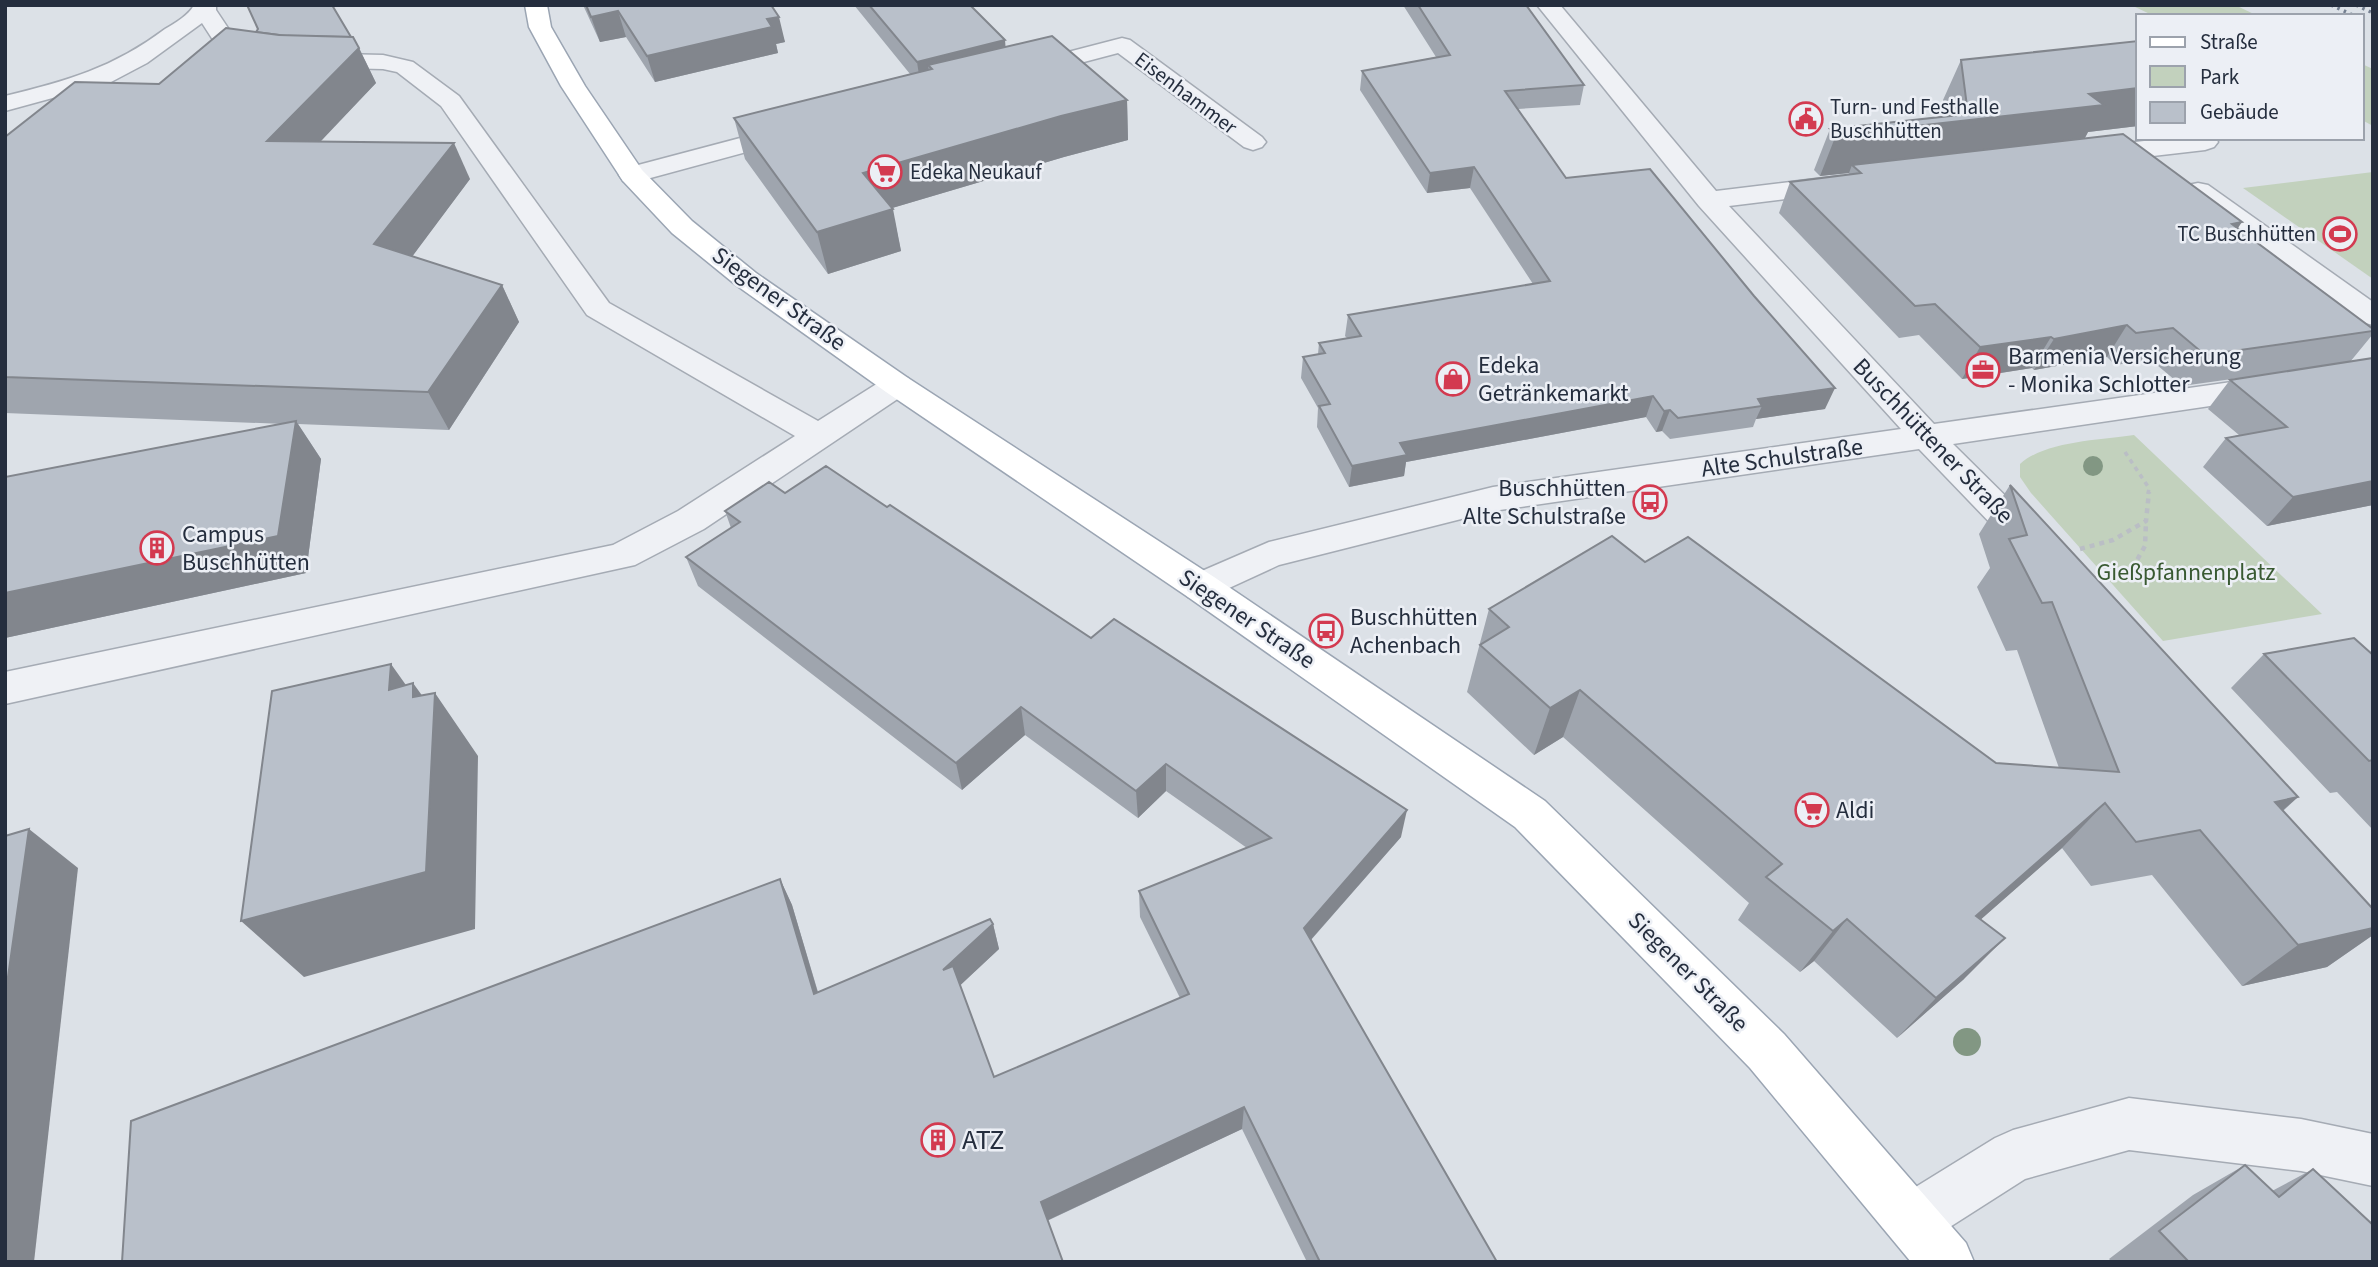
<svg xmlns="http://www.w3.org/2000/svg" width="2378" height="1267" font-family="'Source Sans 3',sans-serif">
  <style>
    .green { fill: #c2d1bd }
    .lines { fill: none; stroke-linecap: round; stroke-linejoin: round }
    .minor-casing { stroke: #a5abb4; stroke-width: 3 }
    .major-casing { stroke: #9ba5b3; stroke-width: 3 }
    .path-far1 { stroke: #babec5; stroke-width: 3.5; stroke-dasharray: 4.5 4.5; stroke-linecap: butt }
    .path { stroke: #babec5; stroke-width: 4.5; stroke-dasharray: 5 5; stroke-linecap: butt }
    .minor { fill: #eff1f5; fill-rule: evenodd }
    .major { fill: #fff; fill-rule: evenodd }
    .rail { stroke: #758091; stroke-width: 3.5; stroke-dasharray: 2.5 4.5; stroke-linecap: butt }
    .tree { fill: #829783 }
    .wall { fill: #9fa5ae }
    .shaded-wall { fill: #82868d }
    .building { fill: #b9c0ca; stroke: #82868d; stroke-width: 2 }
    .labels { text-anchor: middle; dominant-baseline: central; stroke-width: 5; stroke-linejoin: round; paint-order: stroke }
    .far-street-label { font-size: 21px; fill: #252e3e; stroke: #eceff5 }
    .far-poi-label { font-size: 21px; fill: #252e3e; stroke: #eceff5; text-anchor: start }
    .street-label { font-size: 24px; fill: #252e3e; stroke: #eceff5 }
    .poi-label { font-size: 24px; fill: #252e3e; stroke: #eceff5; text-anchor: start }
    .park-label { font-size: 24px; fill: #395a32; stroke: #eceff5 }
    .near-poi-label { font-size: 28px; fill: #252e3e; stroke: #eceff5; text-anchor: start }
  </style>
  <rect width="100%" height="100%" fill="#dce1e7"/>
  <!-- green -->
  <g class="green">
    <path d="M2131 5H2235L2258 16H2154Z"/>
    <path d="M2362 64 2373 69V126L2362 120Z"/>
    <path d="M2373 172V279L2243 188Z"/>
    <path d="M2134 435 2322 614 2163 641 2031 493 2020 477V464C2045 441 2101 440 2134 435Z"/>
  </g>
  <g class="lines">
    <defs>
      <g id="minor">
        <path d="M194 5H216V10L240 46 297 53 383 55 413 62 459 96 609 303 818 421 886 378 897 375 908 378 913 385 908 392 704 529 635 565 5 704V672L613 545 678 511 795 436 587 315 441 106 397 72 383 69 297 67 224 57 202 23 147 63 111 82 5 111V96C67 81 113 68 165 29 175 23 189 15 194 5Z"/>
        <path d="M1537 5H1560L1716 191 1841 176 1851 178 1854 184 1851 190 1841 192 1729 206 1934 424 2373 362V382L1953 444 2046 536 2051 545 2046 554 2033 558 2020 554 1919 449 1493 511 1279 565 1201 601 1188 597 1182 587 1188 577 1269 542 1493 487 1901 429 1699 206Z"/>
        <path d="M1122 38 1130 40 1262 137 1266 142 1262 147 1253 150 1244 147 1118 53 1027 77 1018 75 1015 70 1018 65Z"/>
        <path d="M793 124 802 127 806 132 802 137 632 183 623 181 619 175 623 169Z"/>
        <path d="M2170 138H2215L2218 142 2214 147 2205 150 2092 163 2083 161 2079 155 2083 149 2092 147Z"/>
        <path d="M2198 183 2208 185 2373 302V325L2362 322 2188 197 2184 191 2188 185Z"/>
        <path d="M2129 1098 2301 1119 2373 1134V1186L2301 1171 2129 1150 2025 1179 1931 1239 1912 1247 1893 1239 1885 1220 1893 1201 1995 1138 2013 1130Z"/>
      </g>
      <path id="major" d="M525 5H547L551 27 585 86 642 170 692 221 756 273 908 378 1214 577 1545 801 1784 1034 1966 1243 1974 1262H1911L1750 1068 1515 827 1188 597 886 392 736 285 672 233 623 181 561 86 529 27Z"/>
    </defs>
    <!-- minor casing -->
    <use href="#minor" class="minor-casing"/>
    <!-- major casing -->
    <use href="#major" class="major-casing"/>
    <!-- path-far1 -->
    <path class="path-far1" d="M2125 452 2149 488 2148 494"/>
    <!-- path -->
    <g class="path">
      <path d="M2080 549 2113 540 2146 521 2149 492"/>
      <path d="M2094 580 2133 567 2145 546 2146 522"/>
    </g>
    <!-- minor -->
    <use href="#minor" class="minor"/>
    <!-- major -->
    <use href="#major" class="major"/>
    <!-- rail -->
    <g class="rail">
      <path d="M2331 5 2355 16"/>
      <path d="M2356 5 2373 13"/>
    </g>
  </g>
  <!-- trees -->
  <g class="tree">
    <circle cx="2093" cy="466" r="10"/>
    <circle cx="1967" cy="1042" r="14"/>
  </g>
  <!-- wall -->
  <g class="wall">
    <path d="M583 5H771L785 42 776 44 778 53 655 82 626 37 600 42Z"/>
    <path d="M854 5H970L1005 47 1127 100 1128 140 1064 157 892 208 901 251 828 274 745 159 734 118 910 74Z"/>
    <path d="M1403 5H1526L1584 85 1580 105 1518 109 1566 178 1825 409 1756 419 1753 427 1670 439 1662 431 1656 432 1646 417 1406 462 1404 476 1349 487 1317 427 1318 408 1301 378 1303 357 1318 354 1319 343 1347 338 1345 336 1348 315 1533 284 1470 188 1427 193 1360 90 1362 71 1436 57Z"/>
    <path d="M256 32 351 37 359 48 376 83 320 141 470 179 412 256 502 285 519 322 449 430 298 424 321 459 306 573 5 638V477L284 424 5 413V137L159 84Z"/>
    <path d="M2138 41V126L2088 132 2085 138 2238 228 2373 329V334L2350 362 2373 358V505L2267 526 2203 467 2226 438 2239 435 2208 409 2230 380 2239 378 2182 386 2151 360 2115 365 2107 357 2034 370 2032 368 1962 379 1919 335 1899 338 1779 213 1790 182 1848 175 1849 173 1820 176 1814 170 1830 129 1945 116 1943 100 1961 60Z"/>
    <path d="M2010 485 2298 797 2283 811 2373 909V935L2327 967 2242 986 2152 875 2091 886 2062 848 1981 919 1964 979 1897 1038 1814 961 1800 972 1738 920 1749 903 1563 737 1534 755 1467 692 1489 609 1645 562 1996 763 2059 768 2017 650 2006 651 1977 587 1990 568 1979 534Z"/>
    <path d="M785 493 887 507 1401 837 1311 940 1497 1262H1307L1242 1129 1047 1221 122 1262 780 879 792 905 818 992 993 924 999 949 960 985 994 1077 1180 998 1140 917 1139 891 1247 848 1166 791 1138 818 1025 735 962 790 698 586 686 557 731 528 725 511Z"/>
    <path d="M2264 654 2373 655V830L2337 792 2330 793 2231 688Z"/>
    <path d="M2245 1165 2272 1191 2313 1169 2373 1262H2112L2109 1259 2193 1195Z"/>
  </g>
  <!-- shaded-wall -->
  <g class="shaded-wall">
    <path d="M618 11 626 37 600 42 591 17Z"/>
    <path d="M779 17 785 42 776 44 778 53 655 82 647 56 767 19Z"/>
    <path d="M1005 40 1007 65H928L931 85 921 88 917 62Z"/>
    <path d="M359 48 376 83 287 177 267 141Z"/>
    <path d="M2138 88V126L2088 132 2081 145 1852 165 1849 173 1820 176 1836 135 2089 94Z"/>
    <path d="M1127 100 1128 140 1064 157 872 214 863 173 1061 116Z"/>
    <path d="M454 143 470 179 394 281 374 244Z"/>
    <path d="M1474 167 1470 188 1427 193 1430 173Z"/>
    <path d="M893 209 901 251 828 274 817 232Z"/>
    <path d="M2242 222 2221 253 2232 224Z"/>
    <path d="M502 285 519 322 449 430 428 392Z"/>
    <path d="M2127 325 2107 357 2034 370 2054 339Z"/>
    <path d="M2051 337 2032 368 1962 379 1980 347Z"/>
    <path d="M1835 388 1825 409 1756 419 1762 406 1758 399Z"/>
    <path d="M1653 396 1646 417 1406 462 1404 476 1349 487 1352 466 1400 443Z"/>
    <path d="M1670 410 1662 431 1656 432 1664 411Z"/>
    <path d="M296 421 321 459 306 573 5 638V593Z"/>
    <path d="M2373 481V505L2267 526 2293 497Z"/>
    <path d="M391 664 413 695V683L434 712 435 693 478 756 475 929 304 977 241 921 389 690Z"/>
    <path d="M1580 690 1563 737 1534 755 1550 708Z"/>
    <path d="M1021 707 1025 735 962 790 956 763Z"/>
    <path d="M1166 764V791L1138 818 1136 791Z"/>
    <path d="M2298 797 2247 842 2275 802Z"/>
    <path d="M2105 803 2062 848 1937 958 1976 916Z"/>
    <path d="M1407 810 1401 837 1300 952 1304 928Z"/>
    <path d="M29 829 78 868 34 1262H5V998Z"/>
    <path d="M780 879 792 905 825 1017 814 994Z"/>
    <path d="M1847 919 1814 961 1800 972 1833 931Z"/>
    <path d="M993 924 999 949 951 994 943 970Z"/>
    <path d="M2373 928V935L2327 967 2242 986 2298 945Z"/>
    <path d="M2005 938 1964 979 1897 1038 1936 998Z"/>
    <path d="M1244 1107 1242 1129 1046 1221 1041 1202Z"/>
  </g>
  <!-- building -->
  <g class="building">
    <path d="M247 5H332L351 37 287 36 256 32 258 29Z"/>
    <path d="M586 5H771L779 17 767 19 772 27 647 56 618 11 591 17Z"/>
    <path d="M869 5H970L1005 40 917 62Z"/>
    <path d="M1418 5H1526L1584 85 1505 91 1566 178 1650 169 1754 296 1835 388 1758 399 1762 406 1678 418 1670 410 1664 411 1653 396 1400 443 1407 455 1352 466 1319 406 1330 404 1303 357 1325 353 1319 343 1361 336 1348 315 1550 281 1474 167 1430 173 1362 71 1450 55Z"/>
    <path d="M226 28 279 35 353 37 359 48 267 141 454 143 374 244 502 285 428 392 5 377V137L75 82 159 84Z"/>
    <path d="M1052 36 1127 100 1061 116 863 173 893 209 817 232 734 118 932 69 928 65Z"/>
    <path d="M2138 41V88L2089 94 2104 105 1836 135 1830 129 1968 114 1961 60Z"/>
    <path d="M2123 134 2242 222 2232 224 2373 329V331L2205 355 2173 328 2136 333 2127 325 2054 339 2051 337 1980 347 1935 304 1915 306 1790 182 1861 173 1852 165Z"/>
    <path d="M2373 358V481L2293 497 2226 438 2287 427 2230 380Z"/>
    <path d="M296 421 278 536 5 593V477Z"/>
    <path d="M826 466 887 507 890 505 1091 638 1114 619 1407 810 1304 928 1497 1262H1320L1244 1107 1041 1202 1063 1262H122L131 1121 780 879 814 994 990 919 993 924 943 970 953 966 994 1077 1189 994 1139 891 1271 838 1166 764 1136 791 1021 707 956 763 686 557 740 522 725 511 769 482 785 493Z"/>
    <path d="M2010 485 2298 797 2275 802 2373 909V928L2298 945 2200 830 2136 842 2105 803 1976 916 2005 938 1936 998 1847 919 1833 931 1766 877 1782 864 1580 690 1550 708 1480 645 1509 627 1489 609 1612 536 1645 562 1688 537 1996 763 2119 772 2052 602 2042 603 2009 539 2027 535Z"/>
    <path d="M2354 638 2373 655V760L2369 761 2264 654Z"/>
    <path d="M391 664 389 690 413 683V697L435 693 426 872 241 921 272 691Z"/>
    <path d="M29 829 5 998V836Z"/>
    <path d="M2245 1165 2279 1197 2313 1169 2373 1225V1262H2189L2159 1231Z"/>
  </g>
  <!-- icons -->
  <defs>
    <symbol id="civic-ring" viewBox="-11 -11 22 22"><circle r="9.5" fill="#eceff5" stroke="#d33a50" stroke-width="1.5"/><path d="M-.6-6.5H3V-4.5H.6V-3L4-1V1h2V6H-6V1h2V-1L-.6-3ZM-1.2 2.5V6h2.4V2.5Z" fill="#d33a50"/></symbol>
    <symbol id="supermarket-ring" viewBox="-11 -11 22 22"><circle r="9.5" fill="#eceff5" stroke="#d33a50" stroke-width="1.5"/><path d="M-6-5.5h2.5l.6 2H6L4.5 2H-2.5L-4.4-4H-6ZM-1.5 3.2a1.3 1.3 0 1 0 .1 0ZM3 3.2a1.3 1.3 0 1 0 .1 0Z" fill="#d33a50"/></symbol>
    <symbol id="stadium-ring" viewBox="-11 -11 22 22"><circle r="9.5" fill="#eceff5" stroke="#d33a50" stroke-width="1.5"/><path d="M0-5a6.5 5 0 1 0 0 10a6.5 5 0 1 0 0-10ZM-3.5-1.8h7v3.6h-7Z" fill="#d33a50"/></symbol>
    <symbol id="office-ring" viewBox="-11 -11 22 22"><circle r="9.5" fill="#eceff5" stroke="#d33a50" stroke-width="1.5"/><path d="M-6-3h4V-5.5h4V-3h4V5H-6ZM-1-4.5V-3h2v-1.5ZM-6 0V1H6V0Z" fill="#d33a50"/></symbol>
    <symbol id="shop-ring" viewBox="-11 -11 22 22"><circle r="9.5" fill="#eceff5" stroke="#d33a50" stroke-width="1.5"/><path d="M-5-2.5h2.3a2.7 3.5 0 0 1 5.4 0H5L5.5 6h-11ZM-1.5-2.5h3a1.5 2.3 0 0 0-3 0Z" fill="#d33a50"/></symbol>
    <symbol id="bus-ring" viewBox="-11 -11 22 22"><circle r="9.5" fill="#eceff5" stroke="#d33a50" stroke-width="1.5"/><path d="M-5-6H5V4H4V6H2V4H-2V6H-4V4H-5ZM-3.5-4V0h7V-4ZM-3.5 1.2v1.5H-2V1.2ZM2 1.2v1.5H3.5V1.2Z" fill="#d33a50"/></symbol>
    <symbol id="building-ring" viewBox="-11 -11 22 22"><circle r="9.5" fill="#eceff5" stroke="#d33a50" stroke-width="1.5"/><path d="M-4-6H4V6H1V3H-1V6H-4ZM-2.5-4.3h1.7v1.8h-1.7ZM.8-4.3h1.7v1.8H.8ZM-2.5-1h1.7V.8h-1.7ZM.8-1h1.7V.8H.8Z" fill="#d33a50"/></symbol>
  </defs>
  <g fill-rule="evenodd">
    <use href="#civic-ring" x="1787" y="100" width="38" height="38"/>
    <use href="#supermarket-ring" x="866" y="153" width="38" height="38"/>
    <use href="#stadium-ring" x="2321" y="215" width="38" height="38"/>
    <use href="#office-ring" x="1964" y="351" width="38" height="38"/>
    <use href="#shop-ring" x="1434" y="360" width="38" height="38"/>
    <use href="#bus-ring" x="1631" y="483" width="38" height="38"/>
    <use href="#building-ring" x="138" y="529" width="38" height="38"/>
    <use href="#bus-ring" x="1307" y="612" width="38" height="38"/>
    <use href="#supermarket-ring" x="1793" y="791" width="38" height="38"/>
    <use href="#building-ring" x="919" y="1121" width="38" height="38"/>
  </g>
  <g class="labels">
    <!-- far-street labels -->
    <g class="far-street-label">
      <text transform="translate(1186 93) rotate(37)">Eisenhammer</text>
    </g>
    <!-- far-poi labels -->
    <g class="far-poi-label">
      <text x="1830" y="107">Turn- und Festhalle<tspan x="1830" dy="24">Buschhütten</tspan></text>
      <text x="910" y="172">Edeka Neukauf</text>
      <text x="2316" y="234" text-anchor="end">TC Buschhütten</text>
    </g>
    <!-- street labels -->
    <g class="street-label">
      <text transform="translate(779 299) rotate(36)">Siegener Straße</text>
      <text transform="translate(1933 441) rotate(46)">Buschhüttener Straße</text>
      <text transform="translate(1782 458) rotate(-8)">Alte Schulstraße</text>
      <text transform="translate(1247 619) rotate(34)">Siegener Straße</text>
      <text transform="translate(1688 972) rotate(45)">Siegener Straße</text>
    </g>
    <!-- poi labels -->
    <g class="poi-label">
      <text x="2008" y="356">Barmenia Versicherung<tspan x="2008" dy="28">- Monika Schlotter</tspan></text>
      <text x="1478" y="365">Edeka<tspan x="1478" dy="28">Getränkemarkt</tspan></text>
      <text x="1626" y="488" text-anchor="end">Buschhütten<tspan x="1626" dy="28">Alte Schulstraße</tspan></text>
      <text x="182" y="534">Campus<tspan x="182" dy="28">Buschhütten</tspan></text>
      <text x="1350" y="617">Buschhütten<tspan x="1350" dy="28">Achenbach</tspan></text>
      <text x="1836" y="810">Aldi</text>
    </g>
    <!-- park labels -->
    <g class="park-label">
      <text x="2186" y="572">Gießpfannenplatz</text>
    </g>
    <!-- near-poi labels -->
    <g class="near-poi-label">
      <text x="962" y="1140">ATZ</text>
    </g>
  </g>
  <!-- border -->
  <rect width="2378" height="1267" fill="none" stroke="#252e3e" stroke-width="14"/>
  <!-- legend -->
  <rect x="2136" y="14" width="228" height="126" fill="#eceff5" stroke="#9ca2ac" stroke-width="2"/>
  <rect x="2150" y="37" width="35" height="10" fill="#ffffff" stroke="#9ca2ac" stroke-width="2"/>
  <text x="2200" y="49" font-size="21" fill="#252e3e">Straße</text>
  <rect x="2150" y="66" width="35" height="21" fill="#c2d1bd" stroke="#9ca2ac" stroke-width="2"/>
  <text x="2200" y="84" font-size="21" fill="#252e3e">Park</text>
  <rect x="2150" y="102" width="35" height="21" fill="#b9c0ca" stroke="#9ca2ac" stroke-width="2"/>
  <text x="2200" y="119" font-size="21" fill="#252e3e">Gebäude</text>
</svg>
